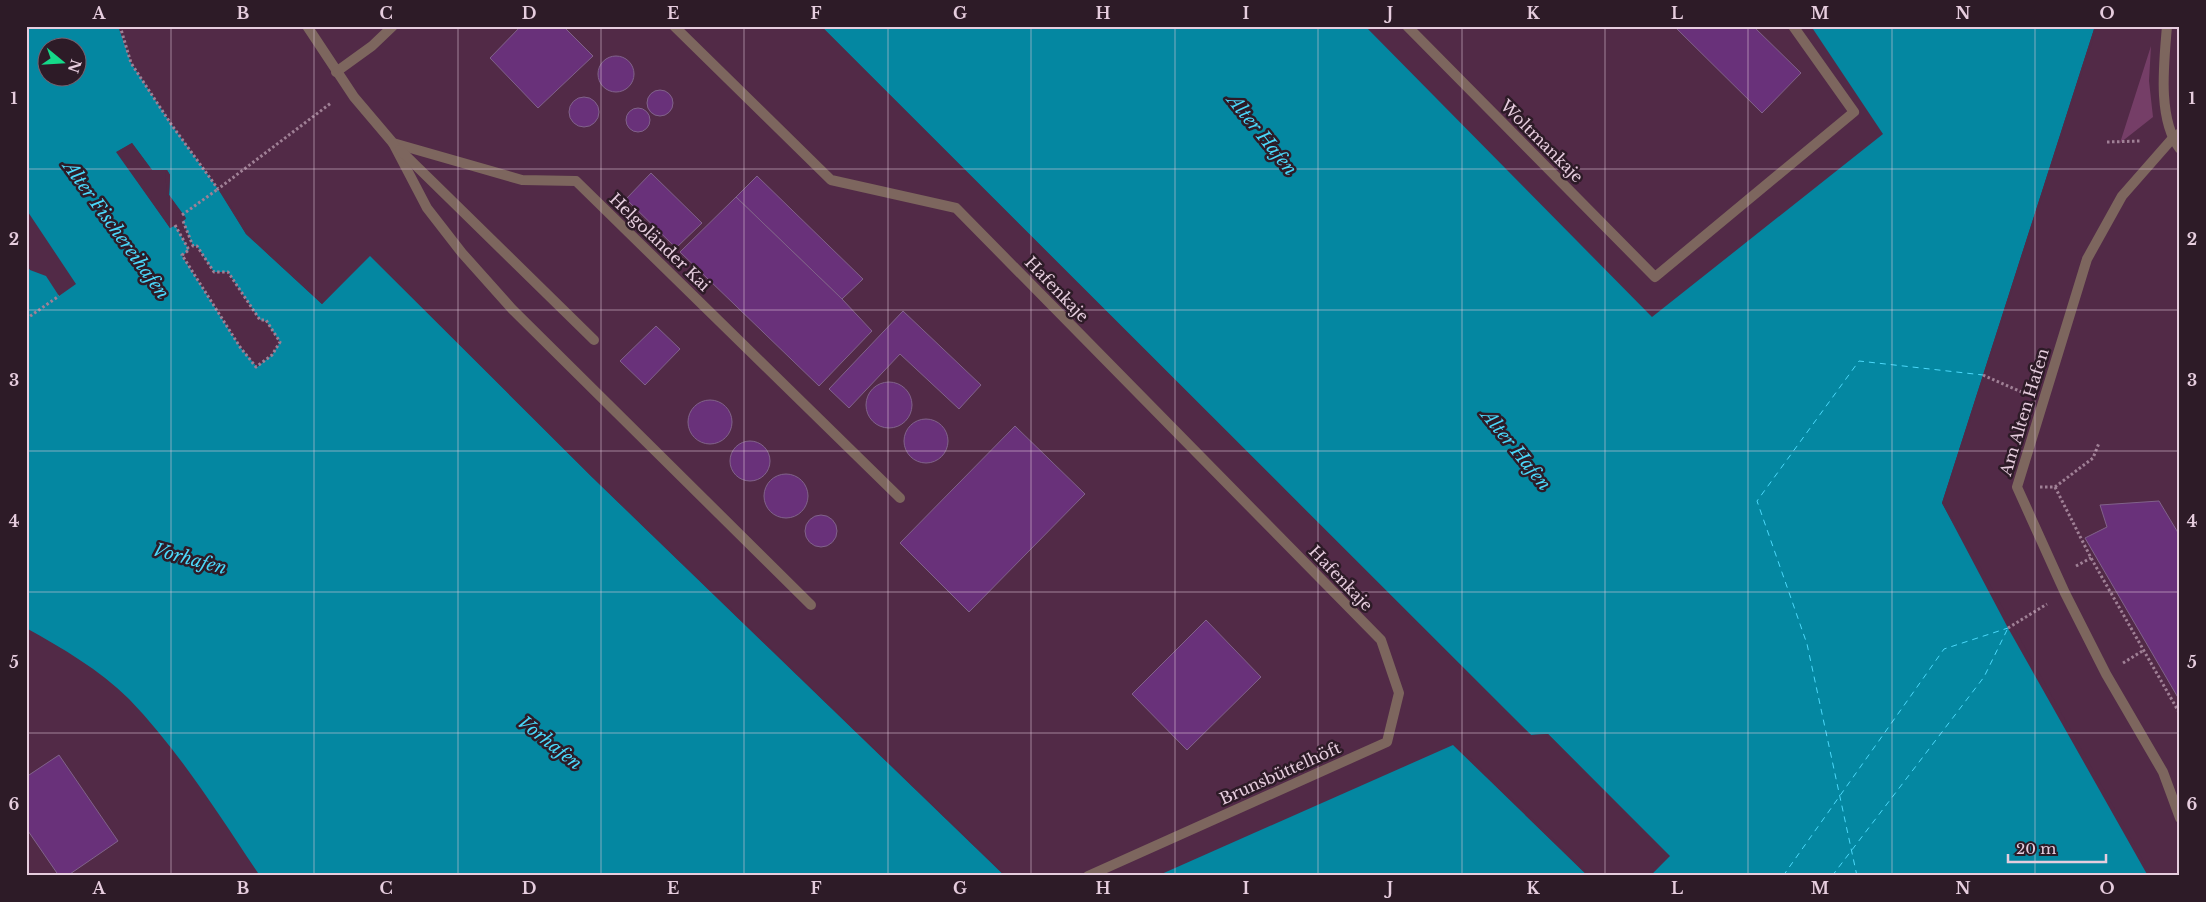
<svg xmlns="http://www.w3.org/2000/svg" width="2206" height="902" font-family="'Libre Baskerville',serif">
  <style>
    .green { fill: #753e67 }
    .water { fill: #0487a1; fill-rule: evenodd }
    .pier { fill: #522a47 }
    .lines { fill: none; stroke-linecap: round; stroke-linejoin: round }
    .ferry { stroke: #4bd8fa; stroke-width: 1; stroke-dasharray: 6 5; stroke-linecap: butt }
    .building { fill: #69317a; stroke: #81628a }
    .path { stroke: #a08096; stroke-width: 3; stroke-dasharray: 2.5 2.5; stroke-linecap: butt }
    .lane { stroke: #7d665e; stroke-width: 10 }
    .street { stroke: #7d665e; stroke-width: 10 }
    .grid { fill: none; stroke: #e6cdde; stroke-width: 1; stroke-opacity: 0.55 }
    .labels { text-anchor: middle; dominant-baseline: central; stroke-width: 5; stroke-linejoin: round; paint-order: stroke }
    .street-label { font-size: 16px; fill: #e6cdde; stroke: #2d1b27 }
    .water-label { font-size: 18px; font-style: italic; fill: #4bd8fa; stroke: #2d1b27 }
    .neatline { fill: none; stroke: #e6cdde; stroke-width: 2 }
    .grid-label { font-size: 16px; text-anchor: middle; font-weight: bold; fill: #e6cdde }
  </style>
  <rect width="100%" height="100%" fill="#522a47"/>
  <!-- green -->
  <path class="green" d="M2151 46 2149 81 2153 117 2120 143Z"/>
  <!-- water -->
  <g class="water">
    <path d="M26 26H118L131 63 171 124 221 193 246 234 322 304 370 255 592 477 1005 876H260C219 815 180 752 129 699 100 670 62 648 26 628ZM48 48H78V78H48ZM132 143 152 170H167L170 175 169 195 186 218 183 221 193 246H197L214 272H228L260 320 266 321 280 342 272 355 257 367 240 347 182 256 189 250 175 225 170 228 117 152Z"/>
    <path d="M821 26H1365L1652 317 1883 134 1811 26H2095L1942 503 2149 876H1650L1669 856 1548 734 1531 735 1503 708Z"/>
    <path d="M1453 745 1588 876H1157Z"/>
  </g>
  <!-- pier -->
  <g class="pier">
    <path d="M819 26H821L1531 735 1548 734 1670 856 1650 876H1647L1666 856 1547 736 1530 737 1501 710Z"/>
    <path d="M2095 26 2097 27 1944 502 2152 876H2148L2008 628 1942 503Z"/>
    <path d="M132 143 152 170H167L170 175 169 195 186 219 180 222 182 218 167 195 165 172H150L132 146 120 153 171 225 175 223 178 224 170 228 116 152Z"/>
    <path d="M220 188 248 233 322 300 368 254 372 253 593 475 1007 876H1005L592 477 370 256 322 304 246 234 218 189Z"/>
    <path d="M28 212 76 284 59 296 46 276 30 270 26 265 29 251 26 246V213Z"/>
    <path d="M1452 743H1455L1591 876H1588Z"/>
  </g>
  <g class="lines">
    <!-- ferry -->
    <g class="ferry">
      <path d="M1783 876 1944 649 2008 628"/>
      <path d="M1832 876 1984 677 2008 628"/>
      <path d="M1857 876 1807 644 1757 501 1859 361 1983 375"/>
    </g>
  </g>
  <!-- building -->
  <g class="building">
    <path d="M521 26H563L593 56 538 108 490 58Z"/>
    <path d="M1674 26H1753L1801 73 1762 113Z"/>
    <circle cx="616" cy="74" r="18"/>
    <circle cx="660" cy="103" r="13"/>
    <circle cx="584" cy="112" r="15"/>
    <circle cx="638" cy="120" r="12"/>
    <path d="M651 173 702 223 676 248 626 199Z"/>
    <path d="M757 176 863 279 842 299 736 197Z"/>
    <path d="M736 197 842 299 872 331 819 386 680 252Z"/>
    <path d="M903 311 981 385 959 409 900 354 849 408 829 389Z"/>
    <path d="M656 326 680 349 645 385 620 361Z"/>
    <circle cx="889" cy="405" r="23"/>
    <circle cx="710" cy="422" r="22"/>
    <circle cx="926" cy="441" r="22"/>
    <path d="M1015 426 1085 494 969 612 900 543Z"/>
    <circle cx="750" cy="461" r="20"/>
    <circle cx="786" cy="496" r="22"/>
    <path d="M2159 501 2180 536V701L2085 538 2107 527 2100 505Z"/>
    <circle cx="821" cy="531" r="16"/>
    <path d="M1206 620 1261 677 1187 750 1132 694Z"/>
    <path d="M59 755 118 841 67 876H59L26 828V777Z"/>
  </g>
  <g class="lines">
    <!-- path -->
    <g class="path">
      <path d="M120 26 131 63 171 124 218 189 331 103"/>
      <path d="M2107 142 2141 141"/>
      <path d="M182 215 218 189"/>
      <path d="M175 225 189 250 182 255 240 347 256 367 272 355 280 342 266 320H260L228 272H214L197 246H193L183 221"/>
      <path d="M26 319 59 296"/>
      <path d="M1983 375 2024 393"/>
      <path d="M2040 487H2055L2091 558 2180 714"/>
      <path d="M2055 487 2093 458 2099 443"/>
      <path d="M2076 566 2091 558"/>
      <path d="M2008 628 2047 604"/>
      <path d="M2123 663 2144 650"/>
    </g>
    <!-- lane -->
    <g class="lane">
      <path d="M307 26 354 97 393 143 522 180 576 181 900 498"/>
      <path d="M674 26 831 180 956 208 1381 640 1399 693 1387 742 1088 876"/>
      <path d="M1407 26 1655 277 1854 112 1793 26"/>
      <path d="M393 143 427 208 462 253 512 309 811 605"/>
      <path d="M400 150 594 340"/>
    </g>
    <!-- street -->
    <g class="street">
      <path d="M2167 26C2164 63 2157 119 2180 149"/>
      <path d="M336 72 372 46 393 26"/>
      <path d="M2180 133 2172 139 2122 196 2087 259 2017 487 2065 593 2106 674 2163 772 2180 818"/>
    </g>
  </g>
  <!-- grid -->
  <path class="grid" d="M171 26V876M314 26V876M458 26V876M601 26V876M744 26V876M888 26V876M1031 26V876M1175 26V876M1318 26V876M1462 26V876M1605 26V876M1748 26V876M1892 26V876M2035 26V876M26 169H2180M26 310H2180M26 451H2180M26 592H2180M26 733H2180"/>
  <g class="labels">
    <!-- street labels -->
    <g class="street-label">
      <text transform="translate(1542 141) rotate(45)">Woltmankaje</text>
      <text transform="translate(660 242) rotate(44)">Helgoländer Kai</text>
      <text transform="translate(1057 289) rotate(46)">Hafenkaje</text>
      <text transform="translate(2024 412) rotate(-73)">Am Alten Hafen</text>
      <text transform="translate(1341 578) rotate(46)">Hafenkaje</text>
      <text transform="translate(1280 773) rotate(-24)">Brunsbüttelhöft</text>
    </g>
    <!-- water labels -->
    <g class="water-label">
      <text transform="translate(1262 135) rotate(51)">Alter Hafen</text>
      <text transform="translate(116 230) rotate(54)">Alter Fischereihafen</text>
      <text transform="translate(1516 450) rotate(51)">Alter Hafen</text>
      <text transform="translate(190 559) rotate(15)">Vorhafen</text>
      <text transform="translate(550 743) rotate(38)">Vorhafen</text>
    </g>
  </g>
  <!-- border -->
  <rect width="2206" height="902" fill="none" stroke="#2d1b27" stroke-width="55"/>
  <!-- north arrow -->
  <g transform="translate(62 62) rotate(108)"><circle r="24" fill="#2d1b27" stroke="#776270"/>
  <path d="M0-4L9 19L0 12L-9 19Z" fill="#15d989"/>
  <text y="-8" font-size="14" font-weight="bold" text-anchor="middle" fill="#e6cdde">N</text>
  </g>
  <!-- scale -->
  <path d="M2008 854v8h98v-8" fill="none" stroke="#e6cdde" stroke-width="2.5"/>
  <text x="2016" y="854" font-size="15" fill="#e6cdde" stroke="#2d1b27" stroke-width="4" paint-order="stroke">20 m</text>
  <rect x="28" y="28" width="2150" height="846" class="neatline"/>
  <g class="grid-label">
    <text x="99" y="19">A</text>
    <text x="243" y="19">B</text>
    <text x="386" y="19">C</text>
    <text x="529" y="19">D</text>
    <text x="673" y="19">E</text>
    <text x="816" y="19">F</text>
    <text x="960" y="19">G</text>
    <text x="1103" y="19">H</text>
    <text x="1246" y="19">I</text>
    <text x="1390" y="19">J</text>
    <text x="1533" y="19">K</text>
    <text x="1677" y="19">L</text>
    <text x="1820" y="19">M</text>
    <text x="1963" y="19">N</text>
    <text x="2107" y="19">O</text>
    <text x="14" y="104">1</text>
    <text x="2192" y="104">1</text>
    <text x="14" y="245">2</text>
    <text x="2192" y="245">2</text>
    <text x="14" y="386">3</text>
    <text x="2192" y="386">3</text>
    <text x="14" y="527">4</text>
    <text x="2192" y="527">4</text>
    <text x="14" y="668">5</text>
    <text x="2192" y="668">5</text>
    <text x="14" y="810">6</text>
    <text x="2192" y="810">6</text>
    <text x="99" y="894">A</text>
    <text x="243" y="894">B</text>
    <text x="386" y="894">C</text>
    <text x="529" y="894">D</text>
    <text x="673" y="894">E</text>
    <text x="816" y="894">F</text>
    <text x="960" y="894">G</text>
    <text x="1103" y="894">H</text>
    <text x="1246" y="894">I</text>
    <text x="1390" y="894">J</text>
    <text x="1533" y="894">K</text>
    <text x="1677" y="894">L</text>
    <text x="1820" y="894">M</text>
    <text x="1963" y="894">N</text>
    <text x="2107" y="894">O</text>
  </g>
</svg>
